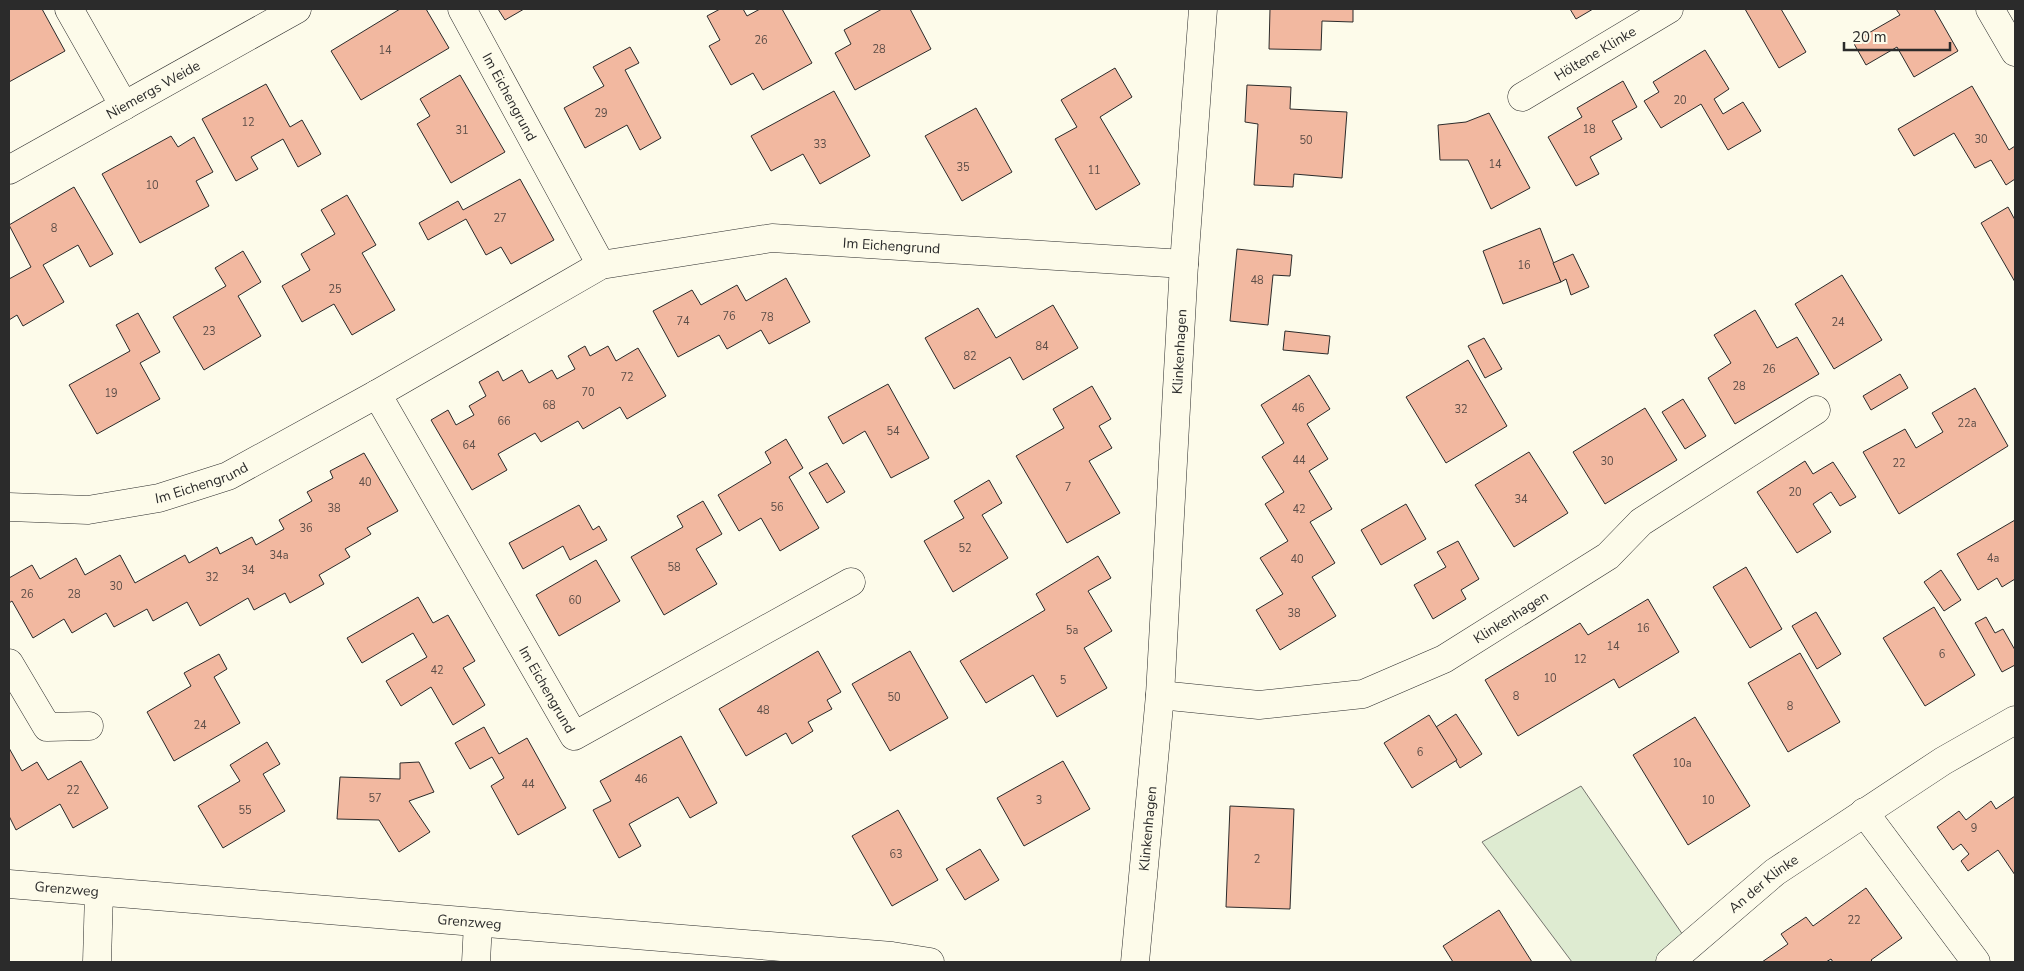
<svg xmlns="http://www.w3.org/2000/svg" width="2024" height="971" font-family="'Nunito Sans',sans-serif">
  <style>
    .green { fill: #deebd1; stroke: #74746e }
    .building { fill: #f2b8a0; stroke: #2b2b2b }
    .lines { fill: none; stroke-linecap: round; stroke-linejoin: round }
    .street-casing { stroke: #2b2b2b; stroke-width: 29 }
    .street { stroke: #fdfbea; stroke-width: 28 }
    .labels { text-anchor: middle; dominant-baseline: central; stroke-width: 4; stroke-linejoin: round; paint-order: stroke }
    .number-label { font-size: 11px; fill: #5d4e48 }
    .street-label { font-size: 14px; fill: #2b2b2b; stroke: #fdfbea }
  </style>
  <rect width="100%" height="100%" fill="#fdfbea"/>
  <!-- green -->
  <path class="green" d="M1581 786 1685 938 1655 962H1572L1482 842Z"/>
  <!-- building -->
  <g class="building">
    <path d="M9 9H42L65 51 9 82Z"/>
    <path d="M400 9H426L449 48 361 100 331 51Z"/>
    <path d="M498 9H524L505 20Z"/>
    <path d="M720 9H743L747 16 760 9H782L812 63 763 90 753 73 731 85 709 46 720 40 707 16Z"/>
    <path d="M882 9H910L931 49 855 90 835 53 851 44 844 30Z"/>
    <path d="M1270 9H1353V22L1322 21 1321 50 1269 49Z"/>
    <path d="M1570 9H1593L1576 19Z"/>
    <path d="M1745 9H1781L1806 52 1779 68Z"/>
    <path d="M1896 9H1934L1958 51 1914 77 1897 47 1866 65 1853 42 1900 15Z"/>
    <path d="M630 47 639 63 625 70 661 138 640 150 627 125 585 148 564 108 604 86 593 67Z"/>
    <path d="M1705 50 1729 89 1714 99 1723 114 1743 102 1761 131 1728 150 1701 104 1661 128 1644 101 1659 92 1653 82Z"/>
    <path d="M1115 68 1132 97 1100 117 1140 184 1096 210 1055 139 1077 127 1061 100Z"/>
    <path d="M460 75 505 152 451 183 417 124 430 116 420 99Z"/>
    <path d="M1623 81 1637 107 1612 121 1622 139 1590 157 1599 174 1576 186 1548 137 1582 117 1577 108Z"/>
    <path d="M266 84 290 127 302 120 321 154 298 167 283 139 251 157 258 169 236 181 202 119Z"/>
    <path d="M1247 85 1291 87 1290 109 1347 112 1342 178 1294 174 1293 187 1254 185 1258 124 1245 122Z"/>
    <path d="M1972 86 2009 150 2015 146V179L2006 185 1991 160 1975 168 1954 133 1914 156 1898 129Z"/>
    <path d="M834 91 870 156 820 184 803 154 771 171 751 136Z"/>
    <path d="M976 108 1012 172 962 201 925 136Z"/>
    <path d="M1489 113 1530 188 1491 209 1468 160H1440L1438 125 1466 122Z"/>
    <path d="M171 136 178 147 194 137 213 172 196 181 209 206 140 243 102 174Z"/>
    <path d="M520 179 554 240 511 264 501 247 486 255 466 219 428 240 419 223 458 201 463 210Z"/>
    <path d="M74 187 113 254 90 267 78 245 43 265 64 302 23 326 17 315 9 320V279L31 267 9 225Z"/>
    <path d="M347 195 376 245 362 253 395 310 352 335 334 304 302 322 282 286 310 270 301 254 335 234 321 210Z"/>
    <path d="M2008 207 2015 220V282L1981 223Z"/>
    <path d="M1540 228 1561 282 1503 304 1483 251Z"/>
    <path d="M1237 249 1292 255 1290 276 1273 275 1268 325 1230 321Z"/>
    <path d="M243 251 261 282 238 296 261 336 204 370 173 317 226 286 215 268Z"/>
    <path d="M1573 254 1589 287 1571 295 1566 279 1561 282 1553 263Z"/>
    <path d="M1842 275 1882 340 1834 369 1795 304Z"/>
    <path d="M786 278 810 322 769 344 761 330 727 349 719 335 678 357 653 311 692 290 701 305 737 285 746 301Z"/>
    <path d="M1053 305 1078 348 1023 380 1010 357 954 389 925 338 978 308 996 338Z"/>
    <path d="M1755 310 1777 348 1797 337 1819 374 1735 424 1708 378 1731 363 1714 335Z"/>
    <path d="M138 313 160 352 140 363 160 399 97 434 69 385 130 351 116 325Z"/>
    <path d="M1285 331 1330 336 1328 354 1283 350Z"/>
    <path d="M1484 338 1502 369 1485 378 1468 346Z"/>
    <path d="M585 346 590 356 608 346 616 361 638 348 666 396 627 419 620 407 583 429 578 421 541 442 535 433 498 454 507 470 472 490 431 420 448 410 456 425 474 415 469 406 486 396 479 382 498 371 503 381 522 370 529 383 552 370 557 379 575 369 568 356Z"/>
    <path d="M1468 360 1507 426 1446 463 1406 397Z"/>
    <path d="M1900 374 1908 388 1871 410 1863 396Z"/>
    <path d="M1309 375 1330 409 1307 424 1328 459 1309 471 1332 509 1310 522 1335 563 1312 577 1336 616 1280 650 1256 610 1283 594 1260 558 1288 541 1265 504 1284 492 1262 457 1284 443 1261 405Z"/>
    <path d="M888 384 929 458 891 478 865 431 843 444 828 417Z"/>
    <path d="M1092 386 1111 419 1099 426 1112 448 1089 461 1120 513 1067 543 1016 456 1064 428 1053 409Z"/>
    <path d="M1975 388 2008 446 1899 514 1863 452 1905 429 1916 448 1943 432 1932 413Z"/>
    <path d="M1683 399 1706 436 1685 449 1662 412Z"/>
    <path d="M1645 408 1677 460 1605 504 1573 452Z"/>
    <path d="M786 439 803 468 789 477 819 528 780 551 761 518 739 531 718 495 771 463 765 452Z"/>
    <path d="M1529 452 1568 513 1514 547 1475 485Z"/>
    <path d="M364 453 398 511 367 528 371 534 345 549 350 557 319 575 324 584 290 603 285 593 254 610 248 598 200 626 187 602 153 621 147 609 114 627 106 613 72 633 64 619 33 638 12 601 9 603V578L32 565 40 579 76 558 85 575 120 555 135 583 185 555 189 563 217 547 220 554 252 537 256 545 284 529 279 520 312 501 307 492 333 478 330 471Z"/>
    <path d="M1805 461 1813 474 1833 462 1856 497 1840 506 1831 492 1813 504 1831 532 1797 553 1757 492Z"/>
    <path d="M827 463 845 492 827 503 809 473Z"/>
    <path d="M989 480 1002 503 982 515 1008 558 953 592 924 541 964 518 954 501Z"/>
    <path d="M703 501 722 534 696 549 717 584 664 615 631 557 683 527 677 516Z"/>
    <path d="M1406 504 1426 539 1381 565 1361 530Z"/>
    <path d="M579 505 593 530 599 526 607 540 570 560 563 546 523 569 509 543Z"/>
    <path d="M2015 520V579L2002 587 1997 578 1978 590 1957 554Z"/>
    <path d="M1458 541 1479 579 1461 590 1466 599 1433 619 1414 585 1446 567 1437 552Z"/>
    <path d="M1098 556 1111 578 1088 591 1112 631 1084 648 1107 688 1057 717 1033 675 986 703 960 661 1045 610 1036 594Z"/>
    <path d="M596 560 620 601 559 636 536 595Z"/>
    <path d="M1746 567 1782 629 1750 648 1713 587Z"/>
    <path d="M1941 570 1961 600 1944 611 1924 582Z"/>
    <path d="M418 597 433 623 448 615 475 661 463 668 485 705 453 725 431 687 401 706 386 681 427 657 413 633 362 663 347 638Z"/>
    <path d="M1648 599 1679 652 1619 688 1614 679 1518 736 1485 680 1580 623 1588 635Z"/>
    <path d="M1934 607 1975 675 1925 706 1883 638Z"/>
    <path d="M1816 612 1841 654 1817 669 1792 626Z"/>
    <path d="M1986 617 1995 633 2003 629 2015 650V665L2002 672 1975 623Z"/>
    <path d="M818 651 841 692 827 700 832 709 808 722 813 731 792 744 786 733 746 756 719 709Z"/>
    <path d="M910 651 948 718 890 751 852 684Z"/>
    <path d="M1800 653 1840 722 1788 752 1748 683Z"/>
    <path d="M219 654 227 669 214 677 240 723 174 761 147 712 191 686 184 673Z"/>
    <path d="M1456 714 1482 754 1460 768 1436 727Z"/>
    <path d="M1429 715 1457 760 1412 788 1384 743Z"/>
    <path d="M1695 717 1750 806 1688 845 1633 755Z"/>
    <path d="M484 727 499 754 527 738 566 808 518 835 491 786 504 778 492 757 470 769 455 743Z"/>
    <path d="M681 736 717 803 690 818 678 797 629 824 641 846 619 858 593 810 611 801 600 781Z"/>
    <path d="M267 742 280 764 263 774 285 811 223 848 198 806 240 781 230 765Z"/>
    <path d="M9 748 22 771 37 762 48 780 81 761 108 808 73 828 60 804 16 830 9 816Z"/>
    <path d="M1063 761 1090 809 1024 846 997 798Z"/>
    <path d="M419 762 434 792 409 801 430 832 399 852 379 820 337 819 340 777 400 779V763Z"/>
    <path d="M2015 796V875L1998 850 1968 871 1961 861 1969 854 1961 844 1953 850 1937 827 1959 811 1966 820 1991 801 1996 809Z"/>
    <path d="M1230 806 1294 809 1290 909 1226 907Z"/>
    <path d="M898 810 938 880 892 906 852 836Z"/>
    <path d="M980 849 999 880 965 900 946 869Z"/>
    <path d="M1866 888 1902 938 1871 960 1873 962H1833L1831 959 1826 962H1762L1788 944 1781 934 1806 917 1813 926Z"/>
    <path d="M1499 910 1532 962H1453L1443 946Z"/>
  </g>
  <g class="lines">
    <defs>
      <g id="street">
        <path d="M69 9 124 106"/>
        <path id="s1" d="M462 9 601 265"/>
        <path d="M1990 9 2015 52"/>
        <path id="s2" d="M1522 97 1669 9"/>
        <path id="s3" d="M9 170 297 9"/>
        <path id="s4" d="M377 394 574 736 851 582"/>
        <path id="s5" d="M9 507 88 510 159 498 228 476 377 394 601 265 772 238 1184 264"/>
        <path d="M9 663 47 727 89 726"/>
        <path id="s6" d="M1160 695 1259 705 1363 694 1444 659 1608 556 1641 522 1816 410"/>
        <path d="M1864 812 1976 962"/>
        <path id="s7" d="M9 884 892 956 930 962"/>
        <path d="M97 962 99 892"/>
        <path d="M476 962 478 923"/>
        <path id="s8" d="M1135 962 1160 695 1184 264 1203 9"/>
        <path id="s9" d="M1670 962 1775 872 1943 761 2015 720"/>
      </g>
    </defs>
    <!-- street casing -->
    <use href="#street" class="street-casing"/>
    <!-- street -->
    <use href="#street" class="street"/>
  </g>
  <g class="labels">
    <!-- number labels -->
    <g class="number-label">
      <text x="761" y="40">26</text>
      <text x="879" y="49">28</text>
      <text x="385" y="50">14</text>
      <text x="1680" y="100">20</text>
      <text x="601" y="113">29</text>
      <text x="248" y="122">12</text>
      <text x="1589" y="129">18</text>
      <text x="462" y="130">31</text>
      <text x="1981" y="139">30</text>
      <text x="1306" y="140">50</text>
      <text x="820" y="144">33</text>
      <text x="1495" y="164">14</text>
      <text x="963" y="167">35</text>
      <text x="1094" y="170">11</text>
      <text x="152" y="185">10</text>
      <text x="500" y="218">27</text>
      <text x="54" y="228">8</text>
      <text x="1524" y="265">16</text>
      <text x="1257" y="280">48</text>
      <text x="335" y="289">25</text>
      <text x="729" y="316">76</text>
      <text x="767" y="317">78</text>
      <text x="683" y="321">74</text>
      <text x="1838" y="322">24</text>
      <text x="209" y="331">23</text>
      <text x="1042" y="346">84</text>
      <text x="970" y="356">82</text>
      <text x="1769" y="369">26</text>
      <text x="627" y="377">72</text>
      <text x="1739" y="386">28</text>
      <text x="588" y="392">70</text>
      <text x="111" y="393">19</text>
      <text x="549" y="405">68</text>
      <text x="1298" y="408">46</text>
      <text x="1461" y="409">32</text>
      <text x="504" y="421">66</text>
      <text x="1967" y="423">22a</text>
      <text x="893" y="431">54</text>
      <text x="469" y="445">64</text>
      <text x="1299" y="460">44</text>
      <text x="1607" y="461">30</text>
      <text x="1899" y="463">22</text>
      <text x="365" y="482">40</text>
      <text x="1068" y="487">7</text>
      <text x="1795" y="492">20</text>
      <text x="1521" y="499">34</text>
      <text x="777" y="507">56</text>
      <text x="334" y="508">38</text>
      <text x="1299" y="509">42</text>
      <text x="306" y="528">36</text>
      <text x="965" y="548">52</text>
      <text x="279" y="555">34a</text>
      <text x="1993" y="558">4a</text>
      <text x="1297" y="559">40</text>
      <text x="674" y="567">58</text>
      <text x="248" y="570">34</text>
      <text x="212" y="577">32</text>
      <text x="116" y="586">30</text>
      <text x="27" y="594">26</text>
      <text x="74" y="594">28</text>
      <text x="575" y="600">60</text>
      <text x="1294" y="613">38</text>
      <text x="1643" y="628">16</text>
      <text x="1072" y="630">5a</text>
      <text x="1613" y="646">14</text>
      <text x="1942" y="654">6</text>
      <text x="1580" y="659">12</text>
      <text x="437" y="670">42</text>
      <text x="1550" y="678">10</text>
      <text x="1063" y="680">5</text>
      <text x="1516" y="696">8</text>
      <text x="894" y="697">50</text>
      <text x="1790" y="706">8</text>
      <text x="763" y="710">48</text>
      <text x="200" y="725">24</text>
      <text x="1420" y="752">6</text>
      <text x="1682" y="763">10a</text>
      <text x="641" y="779">46</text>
      <text x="528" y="784">44</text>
      <text x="73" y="790">22</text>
      <text x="375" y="798">57</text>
      <text x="1039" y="800">3</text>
      <text x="1708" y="800">10</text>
      <text x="245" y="810">55</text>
      <text x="1974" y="828">9</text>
      <text x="896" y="854">63</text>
      <text x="1257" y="859">2</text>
      <text x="1854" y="920">22</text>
    </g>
    <!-- street labels -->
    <g class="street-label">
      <text stroke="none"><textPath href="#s2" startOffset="85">Höltene Klinke</textPath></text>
      <text stroke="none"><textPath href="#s3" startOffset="165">Niemergs Weide</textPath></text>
      <text stroke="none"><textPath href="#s1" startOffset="100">Im Eichengrund</textPath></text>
      <text stroke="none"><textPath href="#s5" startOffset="945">Im Eichengrund</textPath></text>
      <text stroke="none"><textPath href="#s8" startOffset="612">Klinkenhagen</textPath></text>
      <text stroke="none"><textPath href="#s5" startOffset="196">Im Eichengrund</textPath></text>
      <text stroke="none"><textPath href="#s6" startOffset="371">Klinkenhagen</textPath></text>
      <text stroke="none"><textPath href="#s4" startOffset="341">Im Eichengrund</textPath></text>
      <text stroke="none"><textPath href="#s8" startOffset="134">Klinkenhagen</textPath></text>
      <text stroke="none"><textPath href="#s9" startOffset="122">An der Klinke</textPath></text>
      <text stroke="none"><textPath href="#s7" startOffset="58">Grenzweg</textPath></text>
      <text stroke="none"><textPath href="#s7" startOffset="462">Grenzweg</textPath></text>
    </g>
  </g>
  <!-- border -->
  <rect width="2024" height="971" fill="none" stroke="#2b2b2b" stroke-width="20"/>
  <!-- scale -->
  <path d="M1844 42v8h106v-8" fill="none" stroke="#2b2b2b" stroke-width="2.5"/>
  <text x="1852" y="42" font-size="15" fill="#2b2b2b" stroke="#fdfbea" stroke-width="4" paint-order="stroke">20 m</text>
</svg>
